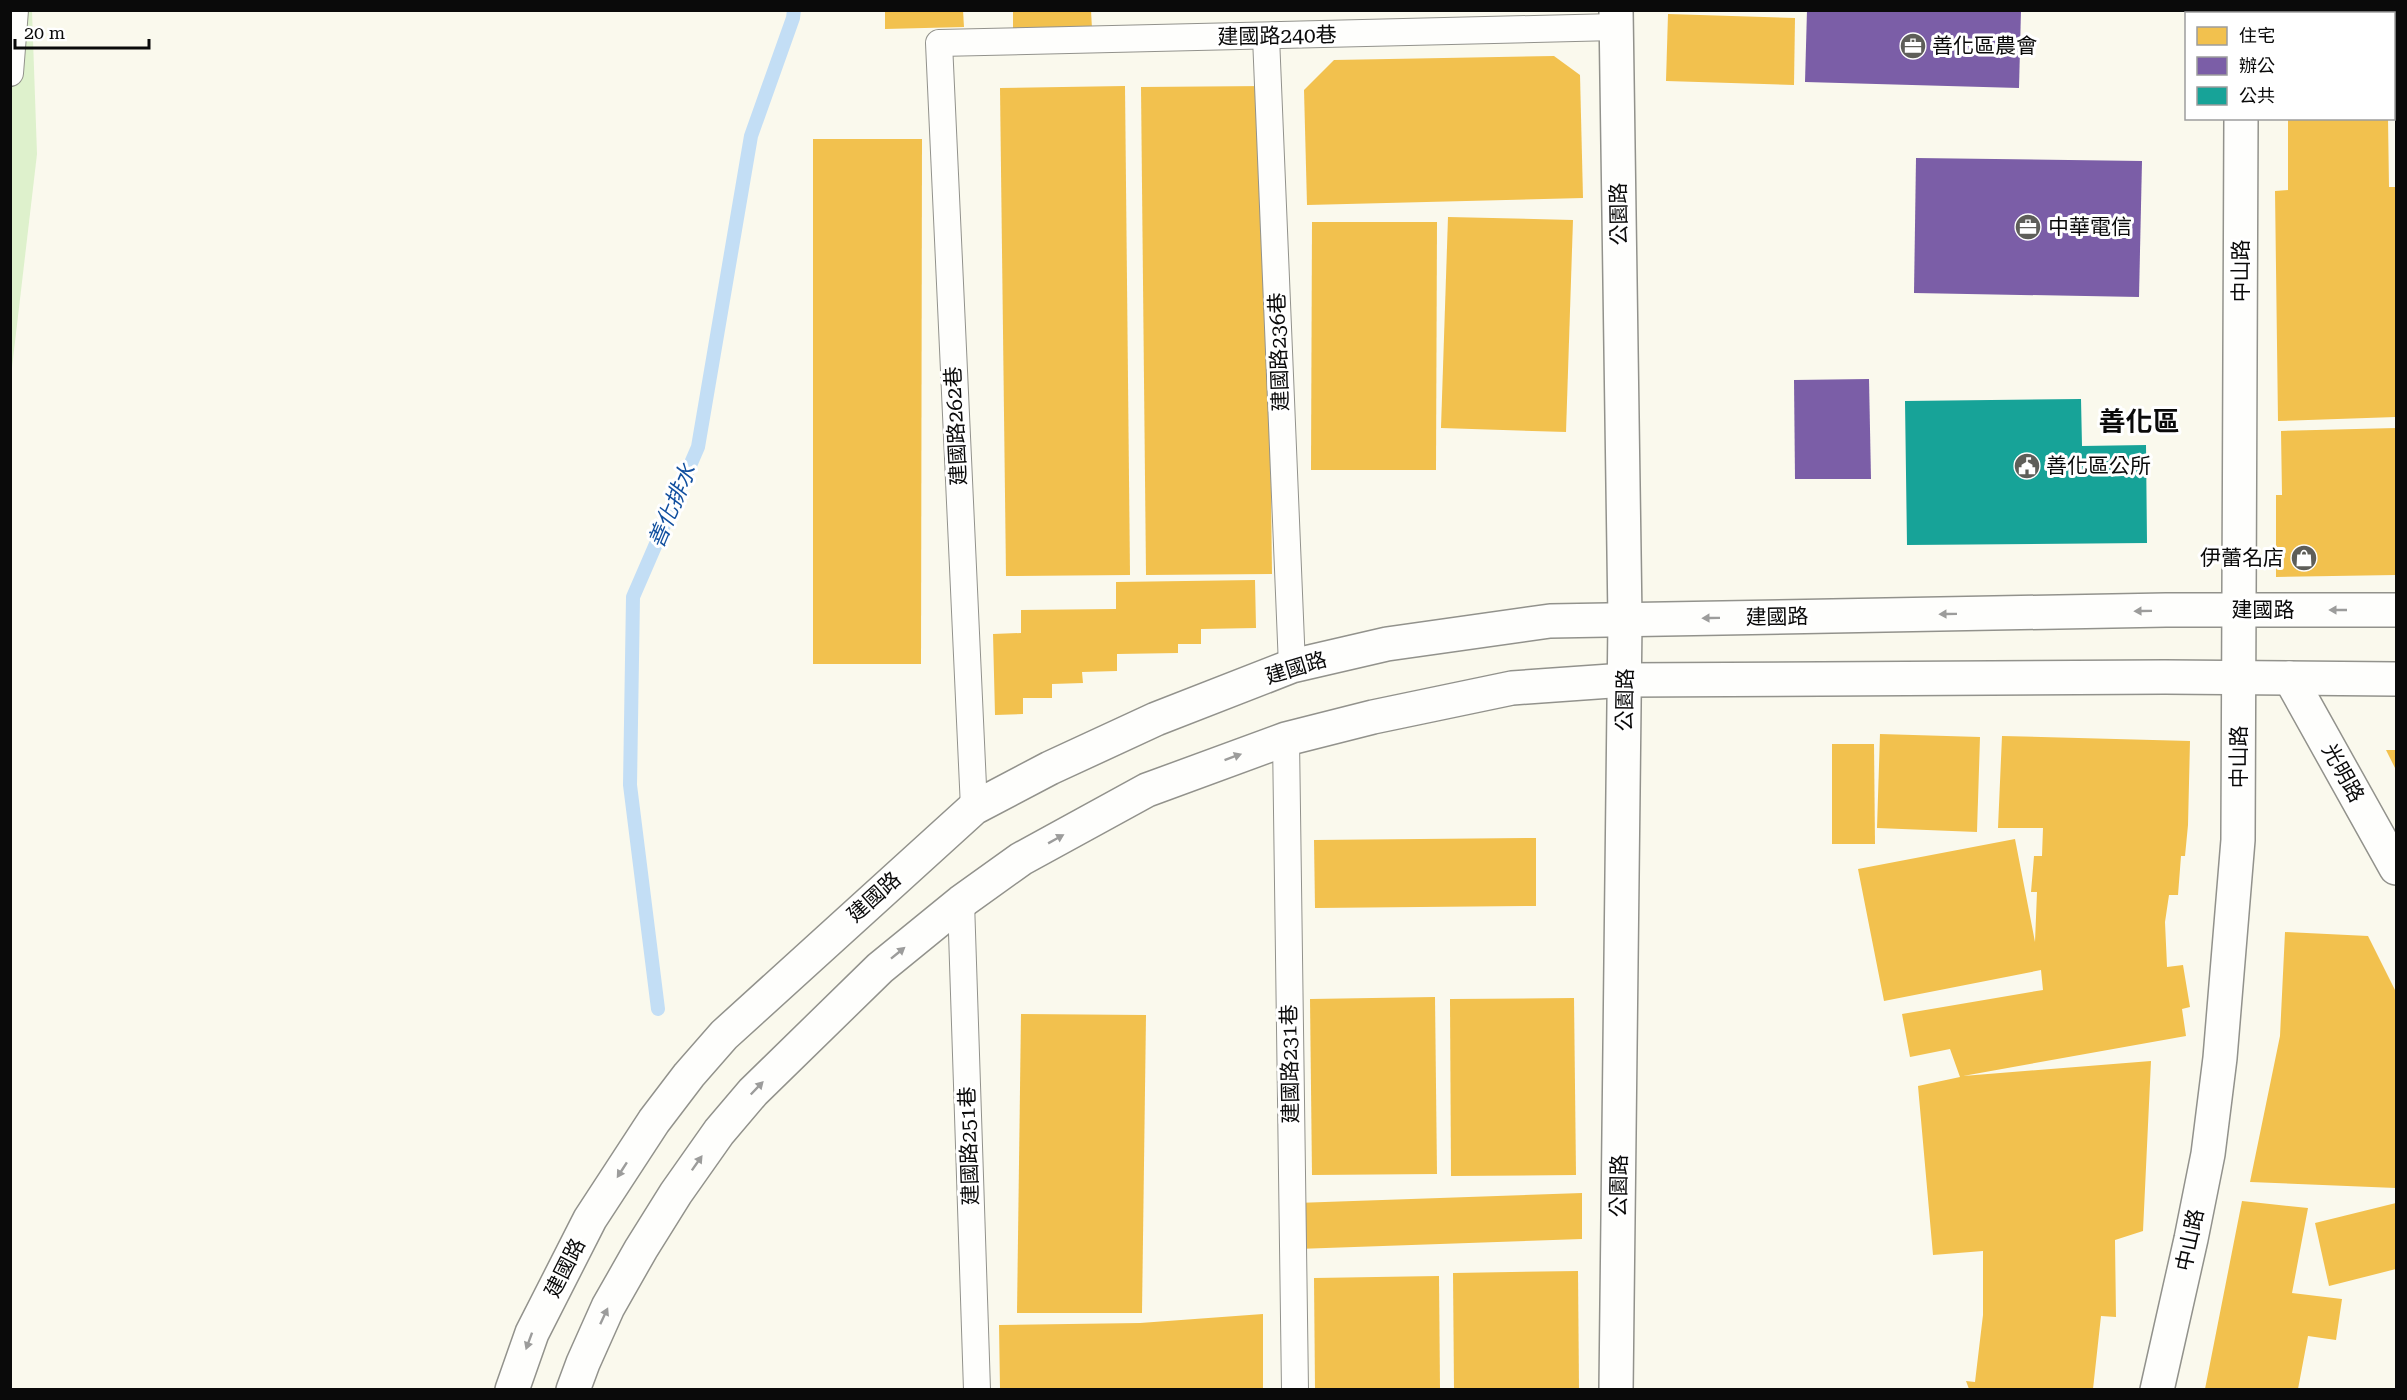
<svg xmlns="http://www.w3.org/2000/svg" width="2407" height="1400" font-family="'Roboto Serif','Noto Sans TC',serif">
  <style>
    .green { fill: #def1cc }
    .homes { fill: #f2c14e }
    .offices { fill: #7b5ea7 }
    .public { fill: #17a398 }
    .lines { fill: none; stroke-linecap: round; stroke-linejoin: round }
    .stream { stroke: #c3def5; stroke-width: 14 }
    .service-casing { stroke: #92928c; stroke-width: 28 }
    .minor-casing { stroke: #92928c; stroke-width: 36 }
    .tertiary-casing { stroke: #92928c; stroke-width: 36 }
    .service { stroke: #fefefc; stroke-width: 26 }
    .minor { stroke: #fefefc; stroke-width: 33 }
    .tertiary { stroke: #fefefc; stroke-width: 33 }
    .oneway { fill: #9c9c9b }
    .labels { text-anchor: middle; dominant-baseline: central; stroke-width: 6; stroke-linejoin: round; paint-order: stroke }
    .street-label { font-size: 21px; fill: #0a0a0a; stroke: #fff }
    .poi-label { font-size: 21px; fill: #0a0a0a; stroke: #fff; text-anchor: start }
    .water-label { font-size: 22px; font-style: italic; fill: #114f9f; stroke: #fff }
    .district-label { font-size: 27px; font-weight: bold; fill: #0a0a0a; stroke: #fff }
  </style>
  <rect width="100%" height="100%" fill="#faf9ed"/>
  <!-- green -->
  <path class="green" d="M11 11H32L37 154 11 376Z"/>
  <!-- homes -->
  <g class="homes">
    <path d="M885 10H963L964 27 885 29Z"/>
    <path d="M1013 10H1091L1092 29 1013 30Z"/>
    <rect x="2265" y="10" width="79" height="4"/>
    <path d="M1668 14 1795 18 1794 85 1666 81Z"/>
    <path d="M1554 56 1580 75 1583 198 1307 205 1304 90 1334 60Z"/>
    <path d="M1125 86 1130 575 1006 576 1000 88Z"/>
    <path d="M1266 86 1272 574 1146 575 1141 87Z"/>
    <path d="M2288 118H2388L2389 187H2396V417L2278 421 2275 191 2288 190Z"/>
    <path d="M813 139H922L921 664H813Z"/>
    <path d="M1448 217 1573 220 1566 432 1441 428Z"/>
    <path d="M1312 222H1437L1436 470H1311Z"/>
    <path d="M2396 428V575L2276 577V495H2282L2281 431Z"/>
    <path d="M1255 580 1256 628 1201 629V644H1178V653L1117 654V671L1082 672 1083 683 1052 684V698H1023V714L995 715 993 634 1021 633V610L1116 609V582Z"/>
    <path d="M1880 734 1980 737 1977 832 1877 828Z"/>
    <path d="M2002 736 2190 741 2188 825 2185 856H2181L2178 895H2169L2165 922 2167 967 2183 965 2190 1007 2182 1009 2186 1036 1963 1076 2151 1061 2143 1231 2115 1240 2116 1317 2101 1316 2093 1389H1969L1966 1381 1975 1382 1983 1315V1251L1933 1255 1918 1086 1960 1077 1950 1049 1910 1057 1902 1014 2043 990 2041 970 1884 1001 1858 869 2015 839 2035 942 2037 892H2031L2034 856H2042L2043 828H1998Z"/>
    <path d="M1832 744H1874L1875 844H1832Z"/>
    <path d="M2386 750H2396V770Z"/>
    <path d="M1536 838V906L1315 908 1314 840Z"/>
    <path d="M2285 932 2368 936 2396 992V1188L2250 1182 2280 1036Z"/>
    <path d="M1435 997 1437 1174 1312 1175 1310 999Z"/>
    <path d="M1574 998 1576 1175 1451 1176 1450 999Z"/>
    <path d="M1021 1014 1146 1015 1142 1313H1017Z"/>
    <path d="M1582 1193V1239L1297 1249 1296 1203Z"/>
    <path d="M2242 1201 2308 1208 2292 1293 2342 1299 2336 1340 2308 1336 2298 1389H2205Z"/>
    <path d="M2396 1203V1269L2329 1286 2315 1223Z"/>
    <path d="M1578 1271 1579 1389H1454L1453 1273Z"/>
    <path d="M1439 1276 1440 1389H1315L1314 1278Z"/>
    <path d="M1263 1314V1389H1000L999 1325 1140 1323Z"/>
  </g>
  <!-- offices -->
  <g class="offices">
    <path d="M1807 10H2021L2019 88 1805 82Z"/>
    <path d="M1916 158 2142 161 2139 297 1914 293Z"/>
    <path d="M1869 379 1871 479H1795L1794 380Z"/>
  </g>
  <!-- public -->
  <path class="public" d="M2081 399 2082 446 2146 445 2147 543 1907 545 1905 401Z"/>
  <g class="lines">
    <!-- stream -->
    <path class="stream" d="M658 1009 630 785 633 597 698 447 751 136 793 18 794 10"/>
    <defs>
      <g id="service">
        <path d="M1266 37 1292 666"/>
        <path d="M10 73 15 10"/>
        <path d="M1286 739 1295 1390"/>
        <path d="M974 808 939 43 1616 27"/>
        <path d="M961 902 977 1390"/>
      </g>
      <g id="minor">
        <path d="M1616 10 1625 620 1616 1390"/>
        <path d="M2241 14V10"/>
        <path d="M2290 678 2396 868"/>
        <path d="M2157 1390 2191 1239 2208 1154 2220 1058 2238 840 2241 118"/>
      </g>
      <g id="tertiary">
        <path d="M512 1390 532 1333 590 1219 654 1121 689 1075 724 1035 974 808 1050 768 1156 719 1292 666 1387 644 1550 621 2166 610H2396"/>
        <path d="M573 1390 583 1363 608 1307 641 1249 676 1193 719 1132 753 1092 880 968 961 902 1021 859 1147 790 1286 739 1373 717 1512 688 1625 680 2165 677 2396 679"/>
      </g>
    </defs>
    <!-- service casing -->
    <use href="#service" class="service-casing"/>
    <!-- minor casing -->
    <use href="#minor" class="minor-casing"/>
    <!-- tertiary casing -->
    <use href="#tertiary" class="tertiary-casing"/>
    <!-- service -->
    <use href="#service" class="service"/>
    <!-- minor -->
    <use href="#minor" class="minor"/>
    <!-- tertiary -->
    <use href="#tertiary" class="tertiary"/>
  </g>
  <!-- one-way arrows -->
  <defs><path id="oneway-solid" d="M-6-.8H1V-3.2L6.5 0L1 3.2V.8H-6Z" transform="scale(1.5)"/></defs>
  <g class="oneway">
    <use href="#oneway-solid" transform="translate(2338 610) rotate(-180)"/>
    <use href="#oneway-solid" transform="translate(2143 611) rotate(179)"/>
    <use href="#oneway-solid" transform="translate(1948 614) rotate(179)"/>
    <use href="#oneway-solid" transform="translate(1711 618) rotate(179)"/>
    <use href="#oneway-solid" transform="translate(1233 757) rotate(-20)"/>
    <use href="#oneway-solid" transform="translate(1056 839) rotate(-29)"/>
    <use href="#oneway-solid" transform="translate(898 953) rotate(-39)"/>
    <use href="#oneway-solid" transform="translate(757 1088) rotate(-46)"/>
    <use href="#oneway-solid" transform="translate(697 1163) rotate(-55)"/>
    <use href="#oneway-solid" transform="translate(622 1170) rotate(123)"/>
    <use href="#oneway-solid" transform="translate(604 1316) rotate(-65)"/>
    <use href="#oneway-solid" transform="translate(529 1341) rotate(110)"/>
  </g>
  <!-- icons -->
  <defs>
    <symbol id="office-disc" viewBox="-11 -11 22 22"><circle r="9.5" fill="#5e5e59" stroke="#fff"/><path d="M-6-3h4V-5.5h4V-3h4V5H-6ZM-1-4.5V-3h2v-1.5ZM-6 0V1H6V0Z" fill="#fff"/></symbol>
    <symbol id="civic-disc" viewBox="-11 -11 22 22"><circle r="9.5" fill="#5e5e59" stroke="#fff"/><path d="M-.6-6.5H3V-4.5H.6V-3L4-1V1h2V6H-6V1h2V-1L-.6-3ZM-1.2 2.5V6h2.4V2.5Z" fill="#fff"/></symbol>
    <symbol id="shop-disc" viewBox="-11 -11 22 22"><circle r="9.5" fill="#5e5e59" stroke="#fff"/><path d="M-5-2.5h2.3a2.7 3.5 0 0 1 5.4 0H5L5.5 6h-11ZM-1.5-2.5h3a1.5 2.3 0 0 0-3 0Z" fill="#fff"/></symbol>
  </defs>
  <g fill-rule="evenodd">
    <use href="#office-disc" x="1898" y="31" width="30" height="30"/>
    <use href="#office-disc" x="2013" y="212" width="30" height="30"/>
    <use href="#civic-disc" x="2012" y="451" width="30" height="30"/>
    <use href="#shop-disc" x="2289" y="543" width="30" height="30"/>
  </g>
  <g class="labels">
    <!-- street labels -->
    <g class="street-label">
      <text transform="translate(1277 36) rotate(-1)">建國路240巷</text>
      <text transform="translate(1619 214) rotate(-91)">公園路</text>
      <text transform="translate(2241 271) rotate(-90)">中山路</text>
      <text transform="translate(1279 352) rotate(-92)">建國路236巷</text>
      <text transform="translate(956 426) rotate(-93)">建國路262巷</text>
      <text x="2263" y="610">建國路</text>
      <text transform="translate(1777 617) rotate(-1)">建國路</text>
      <text transform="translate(1296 668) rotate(-17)">建國路</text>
      <text transform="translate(1625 700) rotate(-89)">公園路</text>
      <text transform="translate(2239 757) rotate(-90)">中山路</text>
      <text transform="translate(2343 773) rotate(61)">光明路</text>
      <text transform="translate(874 897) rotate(-42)">建國路</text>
      <text transform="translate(1290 1064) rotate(-91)">建國路231巷</text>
      <text transform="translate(969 1146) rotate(-92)">建國路251巷</text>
      <text transform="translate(1619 1186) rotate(-89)">公園路</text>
      <text transform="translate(2190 1240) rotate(-78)">中山路</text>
      <text transform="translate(565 1268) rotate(-63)">建國路</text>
    </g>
    <!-- poi labels -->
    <g class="poi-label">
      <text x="1932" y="46">善化區農會</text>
      <text x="2048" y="227">中華電信</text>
      <text x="2046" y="466">善化區公所</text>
      <text x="2284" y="558" text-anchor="end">伊蕾名店</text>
    </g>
    <!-- water labels -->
    <g class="water-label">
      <text transform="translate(672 506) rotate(-67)">善化排水</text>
    </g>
    <!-- district labels -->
    <g class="district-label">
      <text x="2139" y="422">善化區</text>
    </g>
  </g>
  <!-- border -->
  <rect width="2407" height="1400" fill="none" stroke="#0a0a0a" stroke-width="24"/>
  <!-- legend -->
  <rect x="2185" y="12" width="210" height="108" fill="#ffffff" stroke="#9d9d9d" stroke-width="1.5"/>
  <rect x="2197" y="27" width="30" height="18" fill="#f2c14e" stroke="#9d9d9d" stroke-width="1.5"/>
  <text x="2239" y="42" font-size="18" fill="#0a0a0a">住宅</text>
  <rect x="2197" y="57" width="30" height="18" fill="#7b5ea7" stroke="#9d9d9d" stroke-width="1.5"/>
  <text x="2239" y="72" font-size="18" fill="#0a0a0a">辦公</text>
  <rect x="2197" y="87" width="30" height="18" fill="#17a398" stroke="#9d9d9d" stroke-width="1.5"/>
  <text x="2239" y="102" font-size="18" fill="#0a0a0a">公共</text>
  <!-- scale -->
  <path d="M15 39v9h134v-9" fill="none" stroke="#0a0a0a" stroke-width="3"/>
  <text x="24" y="39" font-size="18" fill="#0a0a0a" stroke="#ffffff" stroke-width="4.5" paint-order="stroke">20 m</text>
</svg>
